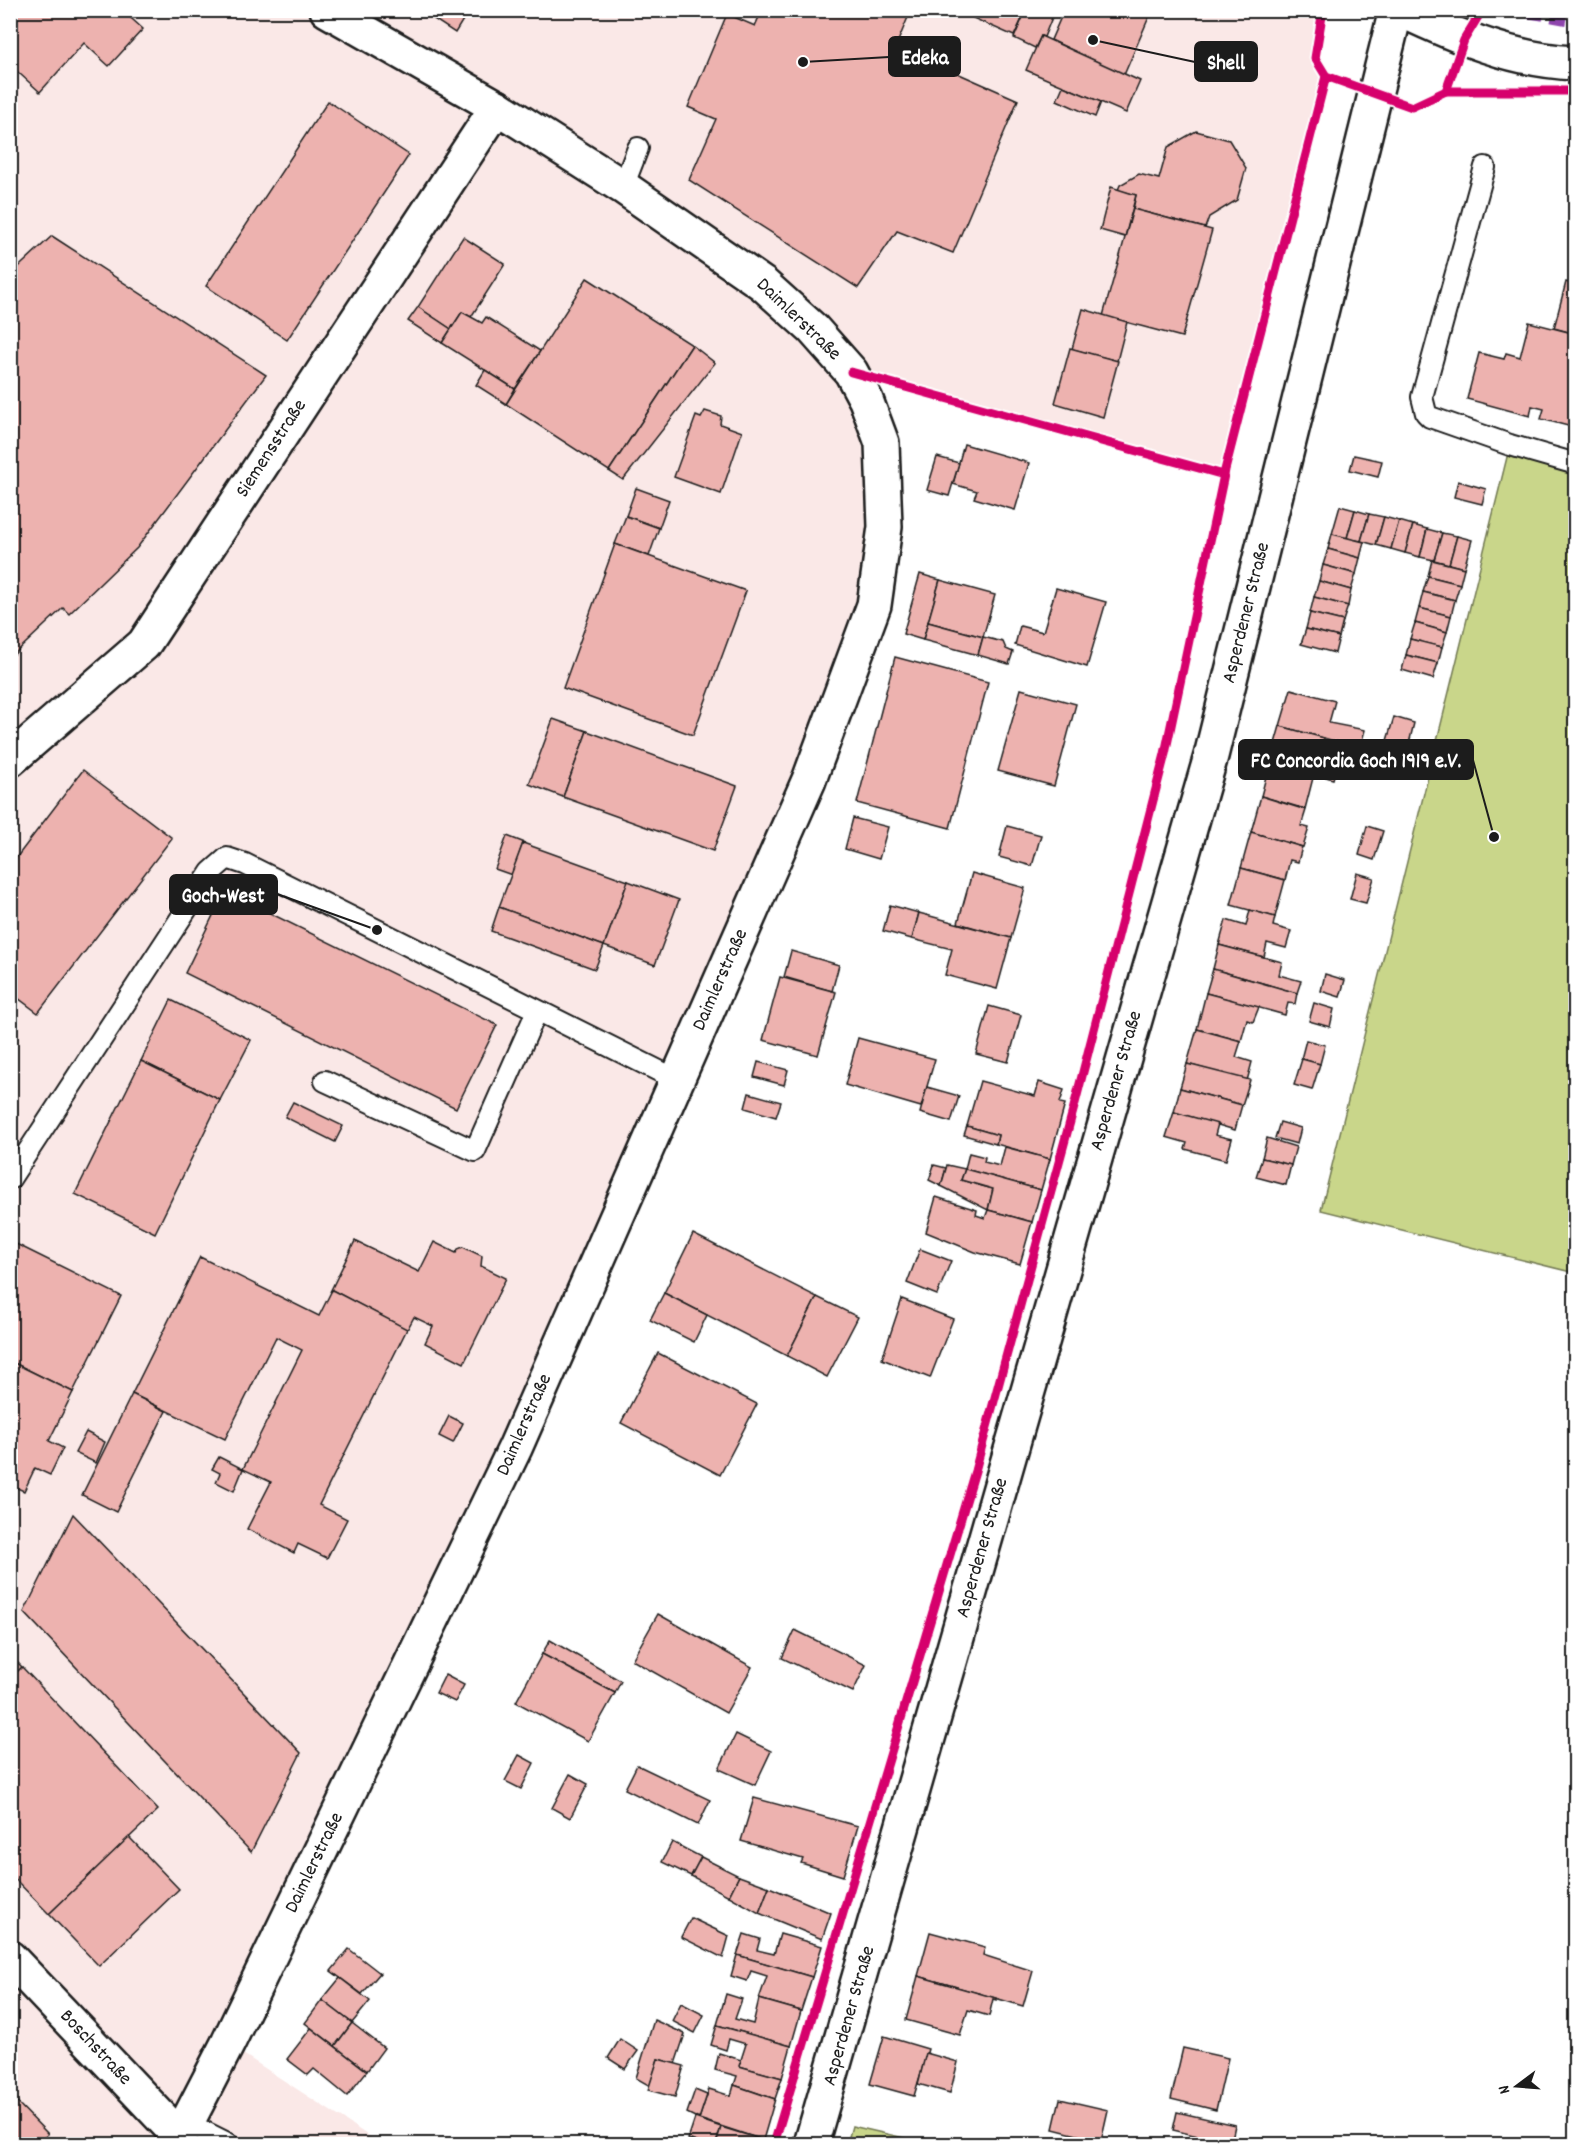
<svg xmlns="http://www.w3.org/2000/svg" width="1586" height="2155" font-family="Dekko,sans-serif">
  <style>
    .built { fill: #fae8e7 }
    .green { fill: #c9d68a; stroke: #727953; stroke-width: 1.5 }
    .building { fill: #edb2af; stroke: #1c1c1c; stroke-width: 1.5 }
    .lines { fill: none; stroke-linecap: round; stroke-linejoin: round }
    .service-casing { stroke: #1c1c1c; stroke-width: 24 }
    .minor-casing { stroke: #1c1c1c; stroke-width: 38 }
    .secondary-casing { stroke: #1c1c1c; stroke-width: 38 }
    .service { stroke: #fff; stroke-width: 20 }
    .minor { stroke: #fff; stroke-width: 33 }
    .secondary { stroke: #fff; stroke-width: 33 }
    .quiet { stroke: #8e44ad; stroke-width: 8; stroke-dasharray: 15 8; stroke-linecap: butt }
    .cycleway-casing { stroke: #fff; stroke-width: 13 }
    .cycleway { stroke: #d6006c; stroke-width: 9 }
    .labels { text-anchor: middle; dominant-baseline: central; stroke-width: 6; stroke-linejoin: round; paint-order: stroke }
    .street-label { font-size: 20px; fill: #1c1c1c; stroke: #fff }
    .leader { fill: none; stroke: #1c1c1c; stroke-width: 2 }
    .callout-dot { fill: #1c1c1c; stroke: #fff; stroke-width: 2 }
    .callout { fill: #1c1c1c; stroke: #1c1c1c; stroke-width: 2 }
    .callout-label { font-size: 21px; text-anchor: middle; font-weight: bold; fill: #fff }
  </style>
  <rect width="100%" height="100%" fill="#fff"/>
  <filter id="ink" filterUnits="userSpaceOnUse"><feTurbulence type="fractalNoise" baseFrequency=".0167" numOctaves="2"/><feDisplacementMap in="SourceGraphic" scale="12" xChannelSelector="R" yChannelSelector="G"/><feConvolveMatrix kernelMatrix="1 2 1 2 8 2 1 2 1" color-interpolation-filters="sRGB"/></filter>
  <g filter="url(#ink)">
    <!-- built -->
    <path class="built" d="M11 11H1323L1315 58 1326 76 1225 470 852 372 885 527 809 780 228 2044 381 2144H11Z"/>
    <!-- green -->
    <g class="green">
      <path d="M1510 445 1575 464V1273L1321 1210Z"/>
      <path d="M852 2126 930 2144H847Z"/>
    </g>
    <!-- building -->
    <g class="building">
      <path d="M10 10H122L143 29 109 66 84 43 40 92 10 65Z"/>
      <path d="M420 10H469L455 33Z"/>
      <path d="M762 10H911L896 46 1018 100 953 253 897 231 858 288 689 180 716 119 688 107 727 14 755 26Z"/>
      <path d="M1026 10H1055L1044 37 1041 36 1035 48 1014 38Z"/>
      <path d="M1026 10 1014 36 973 18 971 11Z"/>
      <path d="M1064 10H1152L1124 75 1051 40Z"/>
      <path d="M1041 36 1140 81 1126 113 1026 70Z"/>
      <path d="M1063 86 1101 102 1095 117 1057 100Z"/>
      <path d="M328 101 409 155 287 340 206 286Z"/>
      <path d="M1196 131 1229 140 1246 168 1237 200 1209 217 1205 228 1133 209 1136 195 1118 190 1120 185 1139 174 1159 179 1168 147Z"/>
      <path d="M1111 187 1136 195 1125 237 1100 230Z"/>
      <path d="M1133 209 1212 230 1182 337 1103 316Z"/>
      <path d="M52 236 266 375 137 548 69 614 63 608 10 658V275Z"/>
      <path d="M463 237 505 264 471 317 462 312 451 329 418 307Z"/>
      <path d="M587 278 692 345 609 471 506 404Z"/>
      <path d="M1566 282 1576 285V334L1554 328Z"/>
      <path d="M418 307 451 329 442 343 408 321Z"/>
      <path d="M1083 309 1127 322 1117 361 1072 349Z"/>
      <path d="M462 312 482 323 486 317 540 351 515 389 442 343Z"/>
      <path d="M1529 322 1576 334V428L1541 419 1544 409 1532 406 1530 416 1467 399 1479 353 1504 359 1506 353 1520 357Z"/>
      <path d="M692 345 715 363 623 480 609 471Z"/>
      <path d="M1070 348 1118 361 1103 417 1055 403Z"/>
      <path d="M485 370 515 389 506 404 476 385Z"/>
      <path d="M705 411 721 416 720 424 742 432 721 494 674 477 696 416 701 418Z"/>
      <path d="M964 444 1029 463 1015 510 974 498 977 491 953 484Z"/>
      <path d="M1354 455 1382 461 1378 477 1350 470Z"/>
      <path d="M937 457 959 463 949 496 927 490Z"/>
      <path d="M1458 481 1486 489 1482 504 1454 497Z"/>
      <path d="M636 488 669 500 659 528 626 516Z"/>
      <path d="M1340 506 1355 510 1347 538 1332 534Z"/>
      <path d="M1355 510 1369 514 1361 541 1347 538Z"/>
      <path d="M1369 514 1384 517 1376 545 1361 541Z"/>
      <path d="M626 516 659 528 649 556 615 544Z"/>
      <path d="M1384 517 1399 521 1391 549 1376 545Z"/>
      <path d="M1399 521 1413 525 1405 553 1391 549Z"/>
      <path d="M1413 525 1427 529 1420 557 1405 553Z"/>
      <path d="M1427 529 1442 533 1434 560 1420 557Z"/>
      <path d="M1442 533 1457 536 1449 564 1434 560Z"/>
      <path d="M1332 534 1364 542 1360 558 1328 549Z"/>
      <path d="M1457 536 1472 540 1464 568 1449 564Z"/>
      <path d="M615 544 746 591 693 735 563 688Z"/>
      <path d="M1328 549 1360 558 1356 574 1323 565Z"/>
      <path d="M1432 560 1464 568 1460 584 1428 576Z"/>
      <path d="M1323 565 1356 574 1351 590 1319 581Z"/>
      <path d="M920 574 940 580 923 640 903 634Z"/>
      <path d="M1428 576 1460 584 1455 600 1423 592Z"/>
      <path d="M940 580 995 595 983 637 928 622Z"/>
      <path d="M1319 581 1351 590 1348 606 1314 597Z"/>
      <path d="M1056 588 1106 602 1087 667 1015 645 1020 626 1043 632Z"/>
      <path d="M1423 592 1455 600 1451 616 1419 608Z"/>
      <path d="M1314 597 1348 606 1343 621 1310 613Z"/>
      <path d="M1419 608 1451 616 1447 632 1415 623Z"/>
      <path d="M1310 613 1343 621 1339 637 1306 629Z"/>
      <path d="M928 622 983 637 978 655 923 640Z"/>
      <path d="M1415 623 1447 632 1442 647 1410 639Z"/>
      <path d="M1306 629 1339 637 1335 653 1301 644Z"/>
      <path d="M983 637 1003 642 1006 649 1013 652 1009 664 978 655Z"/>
      <path d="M1410 639 1442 647 1438 663 1406 655Z"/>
      <path d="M1406 655 1438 663 1433 679 1402 670Z"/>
      <path d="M895 657 988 682 950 828 857 803Z"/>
      <path d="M1021 689 1076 704 1054 786 998 771Z"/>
      <path d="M1291 689 1335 701 1329 723 1365 730 1360 748 1280 726Z"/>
      <path d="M1394 717 1414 723 1405 760 1383 754Z"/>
      <path d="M553 719 587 731 563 797 529 784Z"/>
      <path d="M1280 726 1324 738 1321 754 1339 759 1333 779 1270 761Z"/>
      <path d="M587 731 737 786 713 851 563 797Z"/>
      <path d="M1270 761 1314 774 1305 809 1261 796Z"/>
      <path d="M83 770 172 838 38 1013 10 992V866Z"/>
      <path d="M1261 796 1306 810 1301 826 1309 828 1303 847 1251 832Z"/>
      <path d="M853 818 888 827 879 859 845 849Z"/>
      <path d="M1007 826 1041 835 1032 866 999 857Z"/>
      <path d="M1367 826 1383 831 1374 860 1359 855Z"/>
      <path d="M1251 832 1302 847 1298 862 1290 860 1285 880 1241 868Z"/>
      <path d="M507 836 525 843H523L512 875 495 869Z"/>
      <path d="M523 843 628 881 604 946 499 907Z"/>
      <path d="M1241 868 1285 880 1275 917 1231 905Z"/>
      <path d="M972 873 1025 888 1011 938 958 923Z"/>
      <path d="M1357 873 1374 878 1366 903 1350 899Z"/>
      <path d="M628 881 679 900 655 965 604 946Z"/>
      <path d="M225 891 497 1025 456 1108 185 973Z"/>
      <path d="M890 905 919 913 912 939 883 931Z"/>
      <path d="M499 907 604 946 595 969 491 931Z"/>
      <path d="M1250 910 1275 917 1273 926 1291 931 1286 948 1267 943 1264 957 1219 945 1226 920 1246 926Z"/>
      <path d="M919 913 1011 938 997 989 945 975 952 949 912 939Z"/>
      <path d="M1219 945 1282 962 1279 975 1301 981 1297 993 1213 969Z"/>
      <path d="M791 951 839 965 832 991 784 977Z"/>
      <path d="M1213 969 1297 993 1295 1004 1288 1003 1285 1015 1206 993Z"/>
      <path d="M1325 974 1345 980 1340 997 1321 991Z"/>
      <path d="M780 977 836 992 818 1055 763 1040Z"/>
      <path d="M1206 993 1259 1007 1253 1022 1247 1020 1241 1041 1197 1029Z"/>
      <path d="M171 1000 251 1040 220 1100 141 1061Z"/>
      <path d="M1314 1003 1334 1009 1330 1027 1309 1021Z"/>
      <path d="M989 1006 1021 1015 1008 1062 976 1054Z"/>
      <path d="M1197 1029 1241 1041 1236 1057 1252 1062 1247 1081 1187 1064Z"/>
      <path d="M858 1038 935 1059 921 1107 845 1085Z"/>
      <path d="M1306 1040 1325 1045 1320 1064 1301 1059Z"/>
      <path d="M1302 1059 1320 1064 1312 1090 1294 1085Z"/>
      <path d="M141 1061 220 1100 155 1233 75 1194Z"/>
      <path d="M758 1062 788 1070 784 1085 754 1077Z"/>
      <path d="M1187 1064 1250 1080 1242 1105 1180 1088Z"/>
      <path d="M980 1081 1035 1096 1039 1082 1064 1090 1060 1103 1065 1104 1050 1159 996 1144 998 1135 967 1126Z"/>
      <path d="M927 1087 959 1096 951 1122 920 1113Z"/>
      <path d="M1180 1088 1242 1105 1235 1130 1174 1112Z"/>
      <path d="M749 1093 781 1102 776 1117 745 1108Z"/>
      <path d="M293 1102 343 1126 335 1142 285 1117Z"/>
      <path d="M1174 1112 1218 1124 1215 1135 1232 1139 1226 1160 1185 1149 1187 1143 1166 1137Z"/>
      <path d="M1280 1122 1301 1128 1297 1144 1275 1138Z"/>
      <path d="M967 1126 998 1135 996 1144 964 1135Z"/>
      <path d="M1267 1138 1296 1147 1291 1165 1262 1158Z"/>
      <path d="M1005 1147 1050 1159 1041 1190 965 1169 969 1153 985 1157 984 1162 1000 1166Z"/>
      <path d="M1262 1158 1291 1165 1286 1185 1256 1177Z"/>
      <path d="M934 1165 946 1168 941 1186 929 1180Z"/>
      <path d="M947 1165 965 1169 961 1180 993 1189 988 1210 941 1186Z"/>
      <path d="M965 1169 1041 1190 1032 1222 988 1210 993 1189 961 1180Z"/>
      <path d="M936 1197 977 1210 976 1215 985 1218 988 1210 1032 1222 1020 1264 975 1252 926 1232Z"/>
      <path d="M693 1234 817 1297 787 1356 664 1293Z"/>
      <path d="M10 1241 121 1296 73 1392 10 1361Z"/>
      <path d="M355 1241 419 1272 434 1242 456 1253 458 1249 463 1247 482 1256 481 1266 506 1278 464 1363 425 1343 433 1326 414 1317 407 1330 332 1290 330 1292Z"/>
      <path d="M920 1249 951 1261 937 1295 907 1283Z"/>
      <path d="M200 1257 319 1316 332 1290 407 1329 319 1505 347 1519 327 1558 298 1544 294 1553 247 1529 271 1482 243 1469 302 1350 276 1337 225 1439 132 1394Z"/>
      <path d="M664 1293 707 1315 694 1342 650 1320Z"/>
      <path d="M817 1297 858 1317 827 1377 787 1356Z"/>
      <path d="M902 1299 953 1319 930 1378 882 1359Z"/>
      <path d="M658 1353 757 1404 720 1475 621 1423Z"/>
      <path d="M10 1361 73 1392 49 1441 63 1448 50 1475 35 1468 24 1491 10 1485Z"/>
      <path d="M132 1394 166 1411 116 1512 82 1495Z"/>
      <path d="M449 1416 463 1423 453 1443 439 1436Z"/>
      <path d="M86 1432 105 1442 96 1463 75 1453Z"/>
      <path d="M219 1457 243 1469 234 1491 216 1482 220 1473 212 1469Z"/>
      <path d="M73 1514 301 1753 251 1852 24 1612Z"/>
      <path d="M658 1614 752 1667 726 1713 632 1660Z"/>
      <path d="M795 1630 866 1665 853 1692 782 1658Z"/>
      <path d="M550 1640 621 1681 615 1693 542 1654Z"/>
      <path d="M542 1654 615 1693 588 1741 516 1702Z"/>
      <path d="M10 1655 22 1667 10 1679Z"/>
      <path d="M22 1667 158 1810 49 1914 10 1874V1679Z"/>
      <path d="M445 1675 464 1685 455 1702 436 1693Z"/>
      <path d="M736 1734 771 1751 755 1785 719 1769Z"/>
      <path d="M519 1755 534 1763 521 1789 505 1781Z"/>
      <path d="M637 1765 710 1800 698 1825 625 1789Z"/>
      <path d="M570 1774 588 1784 570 1818 552 1808Z"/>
      <path d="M754 1798 858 1826 843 1876 801 1863 803 1859 741 1841Z"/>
      <path d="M129 1837 179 1889 99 1966 49 1914Z"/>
      <path d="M672 1842 701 1857 691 1876 662 1862Z"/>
      <path d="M701 1857 739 1876 729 1896 691 1876Z"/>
      <path d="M739 1876 769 1887 759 1913 729 1896Z"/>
      <path d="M769 1887 831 1913 822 1939 759 1913Z"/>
      <path d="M691 1918 729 1936 723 1958 681 1937Z"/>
      <path d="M930 1932 985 1947 983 1955 1033 1971 1023 2006 918 1976Z"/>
      <path d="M744 1934 760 1939 757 1950 774 1954 780 1934 822 1946 812 1977 737 1955Z"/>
      <path d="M349 1949 380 1973 362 1994 331 1971Z"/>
      <path d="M737 1955 812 1977 801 2011 759 1999 767 1976 751 1971 747 1981 731 1976Z"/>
      <path d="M918 1976 996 1998V2000L993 1999 989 2016 968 2010 960 2035 906 2020Z"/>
      <path d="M340 1978 370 2001 352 2023 322 2000Z"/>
      <path d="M726 1994 742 1999 735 2019 753 2024 759 1999 801 2011 791 2046 717 2025Z"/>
      <path d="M322 2000 352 2023 335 2046 305 2023Z"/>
      <path d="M681 2003 704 2015 695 2033 672 2021Z"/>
      <path d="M654 2020 685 2034 675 2064 658 2059 650 2086 636 2078Z"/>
      <path d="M352 2023 384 2048 367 2071 335 2046Z"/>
      <path d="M717 2025 791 2046 782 2078 739 2066 746 2044 729 2039 726 2050 711 2045Z"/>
      <path d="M311 2028 367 2071 347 2096 314 2069 308 2075 287 2059Z"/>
      <path d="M884 2036 928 2049 914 2096 870 2084Z"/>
      <path d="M620 2039 638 2051 625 2069 608 2058Z"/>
      <path d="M1183 2048 1228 2058 1216 2110 1171 2099Z"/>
      <path d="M719 2053 741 2060 739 2066 782 2078 775 2099 734 2085 737 2076 715 2070Z"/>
      <path d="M926 2053 958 2062 950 2093 918 2084Z"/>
      <path d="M658 2059 684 2066 675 2097 648 2090Z"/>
      <path d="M734 2085 775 2099 763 2140 699 2119 709 2089 731 2096Z"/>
      <path d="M695 2090 707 2095 699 2119 687 2113Z"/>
      <path d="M10 2095 48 2134 37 2144H10Z"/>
      <path d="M1060 2099 1108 2110 1101 2141 1053 2129Z"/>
      <path d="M1177 2112 1235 2125 1231 2144H1196L1198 2136 1173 2130Z"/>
      <path d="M695 2118 721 2127 716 2144H702L688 2139Z"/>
      <path d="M721 2127 763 2140 762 2144H716Z"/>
    </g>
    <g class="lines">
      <defs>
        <g id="service">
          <path d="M1485 167 1422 397 1426 413 1430 417 1510 445 1576 464"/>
          <path d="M623 187 638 148"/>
          <path d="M325 1081 475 1151 537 1011"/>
          <path d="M10 1179 211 872 227 858 245 864 677 1080"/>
          <path d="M187 2123 229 2144"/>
        </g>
        <g id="minor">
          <path d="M10 760 144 644 497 107"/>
          <path d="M10 1958 180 2137"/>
          <path d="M176 2144 228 2043 515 1448 809 780 874 605 885 527 882 443 866 400 851 372 813 329 763 284 623 187 497 107 327 10"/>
        </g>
        <g id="secondary">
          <path d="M1401 10C1456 36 1514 61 1576 63"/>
          <path d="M811 2144 1211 756 1396 10"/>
        </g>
      </defs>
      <!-- service casing -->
      <use href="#service" class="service-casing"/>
      <!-- minor casing -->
      <use href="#minor" class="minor-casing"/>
      <!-- secondary casing -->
      <use href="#secondary" class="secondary-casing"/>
      <!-- service -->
      <use href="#service" class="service"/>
      <!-- minor -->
      <use href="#minor" class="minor"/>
      <!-- secondary -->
      <use href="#secondary" class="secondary"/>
      <!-- quiet -->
      <path class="quiet" d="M1506 10 1576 23"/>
      <defs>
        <g id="cycleway">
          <path d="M1323 10 1315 58 1326 76 1412 107 1446 91 1464 40 1482 10"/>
          <path d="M1446 91H1576"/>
          <path d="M851 372 1224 475"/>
          <path d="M774 2144 975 1471 1074 1107 1165 754 1225 470 1326 76"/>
        </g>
      </defs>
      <!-- cycleway casing -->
      <use href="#cycleway" class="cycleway-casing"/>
      <!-- cycleway -->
      <use href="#cycleway" class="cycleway"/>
    </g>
  </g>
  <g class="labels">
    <!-- street labels -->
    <g class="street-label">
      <text transform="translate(798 320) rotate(44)">Daimlerstraße</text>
      <text transform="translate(272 449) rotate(-57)">Siemensstraße</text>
      <text transform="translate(1247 613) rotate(-76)">Asperdener Straße</text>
      <text transform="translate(721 980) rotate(-66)">Daimlerstraße</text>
      <text transform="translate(1117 1081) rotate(-74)">Asperdener Straße</text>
      <text transform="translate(525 1425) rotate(-66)">Daimlerstraße</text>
      <text transform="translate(983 1548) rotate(-74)">Asperdener Straße</text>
      <text transform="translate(315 1863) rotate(-64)">Daimlerstraße</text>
      <text transform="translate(850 2016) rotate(-74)">Asperdener Straße</text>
      <text transform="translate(95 2048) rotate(47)">Boschstraße</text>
    </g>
  </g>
  <!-- callouts -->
  <path class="leader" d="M803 62L889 57M1093 40L1195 62M1494 837L1473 760M377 930L277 894"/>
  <g class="callout-dot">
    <circle cx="803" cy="62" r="6"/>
    <circle cx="1093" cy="40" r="6"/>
    <circle cx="1494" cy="837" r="6"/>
    <circle cx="377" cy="930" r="6"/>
  </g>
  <g class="callout">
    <rect x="889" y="37" width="71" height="39" rx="6"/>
    <rect x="1195" y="42" width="62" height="39" rx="6"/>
    <rect x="1239" y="740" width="234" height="39" rx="6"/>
    <rect x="170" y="875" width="107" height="39" rx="6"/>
  </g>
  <g class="callout-label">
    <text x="925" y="64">Edeka</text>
    <text x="1226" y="69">Shell</text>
    <text x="1356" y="767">FC Concordia Goch 1919 e.V.</text>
    <text x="223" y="902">Goch-West</text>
  </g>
  <!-- margin -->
  <rect width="1586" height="2155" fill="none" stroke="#fff" stroke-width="36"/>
  <rect x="18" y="18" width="1550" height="2119" fill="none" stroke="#1c1c1c" stroke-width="2" filter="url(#ink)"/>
  <!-- north arrow -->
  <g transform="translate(1517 2086) rotate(254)" stroke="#ffffff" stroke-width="4.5" paint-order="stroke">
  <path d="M0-4.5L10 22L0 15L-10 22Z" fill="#1c1c1c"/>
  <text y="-9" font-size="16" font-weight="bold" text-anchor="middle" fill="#1c1c1c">N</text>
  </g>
</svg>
